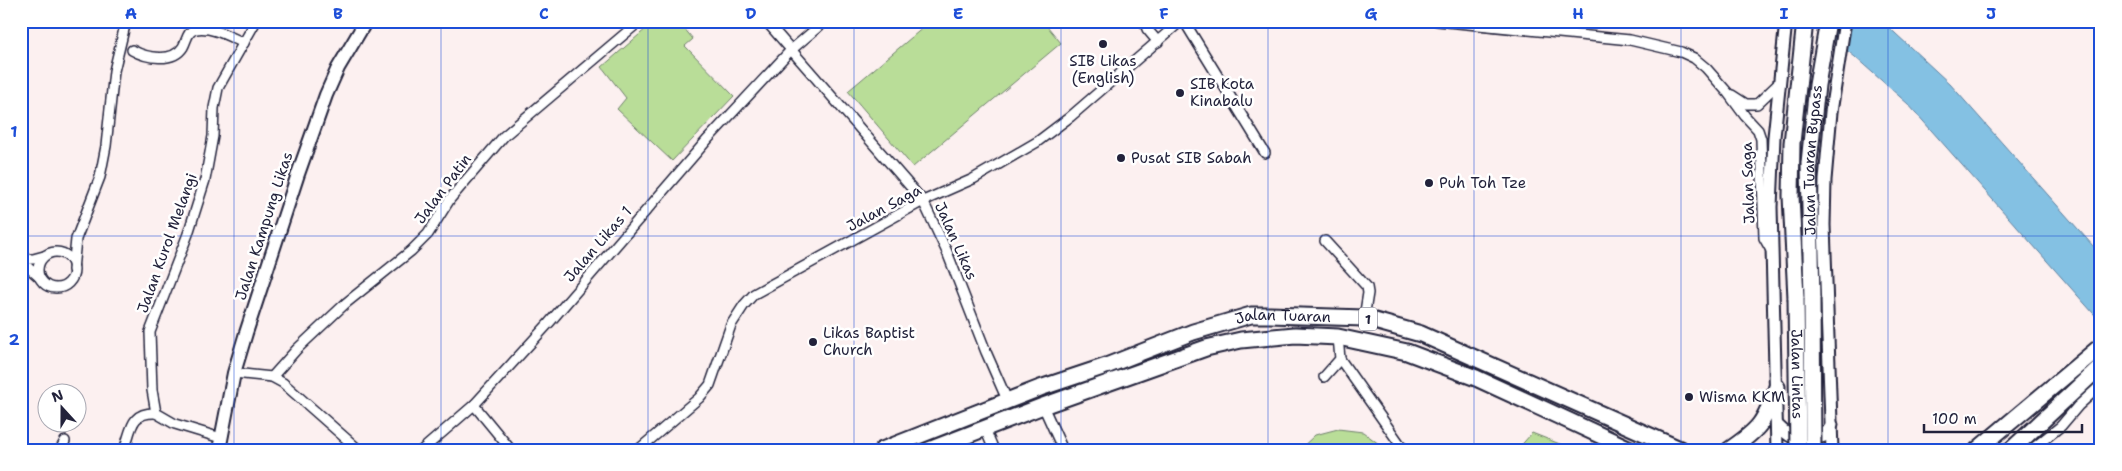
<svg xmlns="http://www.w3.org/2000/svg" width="2122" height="471" font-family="'Shantell Sans',sans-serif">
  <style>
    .green { fill: #b9dd98; stroke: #6e806a }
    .water { fill: #84c1e3; stroke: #5d81a0 }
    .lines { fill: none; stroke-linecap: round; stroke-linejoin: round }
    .minor-casing { stroke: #22223b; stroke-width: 12 }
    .tertiary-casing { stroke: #22223b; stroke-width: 15 }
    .secondary-casing { stroke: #22223b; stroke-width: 16 }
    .primary-casing { stroke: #22223b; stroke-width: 19 }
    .trunk-casing { stroke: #22223b; stroke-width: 19 }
    .minor { stroke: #fff; stroke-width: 9 }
    .tertiary { stroke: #fff; stroke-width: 11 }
    .secondary { stroke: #fff; stroke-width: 12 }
    .primary { stroke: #fff; stroke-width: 15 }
    .trunk { stroke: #fff; stroke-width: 15 }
    .trunk-bridge-casing { stroke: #22223b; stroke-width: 19; stroke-linecap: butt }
    .trunk-bridge { stroke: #fff; stroke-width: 15 }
    .grid { fill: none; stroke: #1d4ed8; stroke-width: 1; stroke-opacity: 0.55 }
    .poi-dot { fill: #22223b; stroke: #fff; stroke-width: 2 }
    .labels { text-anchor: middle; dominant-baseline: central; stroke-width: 5; stroke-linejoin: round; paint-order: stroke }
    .shield { fill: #fff; stroke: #646476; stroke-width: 1 }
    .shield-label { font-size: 14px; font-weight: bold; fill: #22223b }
    .poi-label { font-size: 15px; fill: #22223b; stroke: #fff; text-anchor: start }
    .street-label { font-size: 15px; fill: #22223b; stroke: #fff }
    .neatline { fill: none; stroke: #1d4ed8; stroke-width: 2 }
    .grid-label { font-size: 16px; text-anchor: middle; font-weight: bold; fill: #1d4ed8 }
  </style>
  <rect width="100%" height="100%" fill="#fcf0f0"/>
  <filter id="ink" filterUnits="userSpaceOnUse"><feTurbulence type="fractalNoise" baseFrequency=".02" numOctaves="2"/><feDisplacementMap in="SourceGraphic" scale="10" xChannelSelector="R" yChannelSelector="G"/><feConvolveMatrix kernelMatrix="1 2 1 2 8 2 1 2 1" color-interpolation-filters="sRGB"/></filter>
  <g filter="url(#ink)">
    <!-- green -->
    <g class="green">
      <path d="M655 21H678L693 39 685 46 734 96 672 161 617 109 626 98 602 67Z"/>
      <path d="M931 21H1043L1061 43 913 167 848 91Z"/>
      <path d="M1338 429 1363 432 1387 450H1299L1315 435Z"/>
      <path d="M1532 433 1575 450H1517Z"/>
    </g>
    <!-- water -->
    <path class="water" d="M1811 21H1882L1950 84 2101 255V322L1908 104 1855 57Z"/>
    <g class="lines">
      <defs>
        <g id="minor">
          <path d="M766 21 923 201 947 252 986 352 1008 402"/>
          <path d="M1144 21 1147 29 1158 42"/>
          <path d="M1184 21 1265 153"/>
          <path d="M1437 21 1630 40 1681 52 1694 58 1706 68 1728 93 1745 116 1758 130 1761 139 1764 238 1772 252"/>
          <path d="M132 50C146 58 173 63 183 47 187 40 187 31 196 29 212 26 230 37 244 43"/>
          <path d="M1732 95 1746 104H1757L1779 83"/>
          <path d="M1325 241 1367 287 1368 293 1364 318"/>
          <circle cx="56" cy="270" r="18"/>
          <path d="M21 259H33L44 256"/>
          <path d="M21 261 39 277"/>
          <path d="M73 270 76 239 100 177 106 146 114 71 126 21"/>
          <path d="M1340 359 1404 450"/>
          <path d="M234 373 272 377 283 383 359 450"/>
          <path d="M272 377 297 349 346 303 411 251 428 234 450 199 504 136 640 21"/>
          <path d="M1324 377 1340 359 1338 337"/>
          <path d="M474 405 511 450"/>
          <path d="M1043 406 1063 450"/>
          <path d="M985 429 994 450"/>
          <path d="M221 438 175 424 156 413 152 390 150 332 188 234 205 180 213 136 214 108 218 88 256 21"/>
          <path d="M60 450 65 441"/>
          <path d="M124 450C132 429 130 412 156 413"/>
          <path d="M422 450 474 405 549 323 708 139 790 51 825 21"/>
          <path d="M638 450 699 398 710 385 731 325 744 305 754 294 923 201 973 179 1037 142 1070 117 1181 21"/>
          <path d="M2031 450 2061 426 2078 406 2101 385"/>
        </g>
        <g id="tertiary">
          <path d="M1777 425C1793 441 1802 444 1824 436L1832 425"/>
          <path d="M1777 450 1771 207 1774 137 1786 21"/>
          <path d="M1832 450 1824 225 1825 180 1831 112 1845 21"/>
        </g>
        <path id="secondary" d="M219 450 234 373 246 333 298 174 326 95 338 68 366 21"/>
        <g id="primary">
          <path id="s1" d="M882 450 1040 388 1106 366 1193 332 1251 315H1270L1364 318 1421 334 1682 450"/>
          <path d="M929 450 1043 406 1206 348 1241 340 1295 335 1338 337 1407 352 1476 378 1632 450"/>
          <path d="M1729 450C1760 429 1764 423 1777 387"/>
          <path d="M1977 450 2101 346"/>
          <path d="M2011 450 2101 366"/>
        </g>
        <g id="trunk">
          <path d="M1796 298 1791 196 1792 143 1805 21"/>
          <path id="s2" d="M1812 299 1809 163 1817 85 1828 21"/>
        </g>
      </defs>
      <!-- minor casing -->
      <use href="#minor" class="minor-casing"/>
      <!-- tertiary casing -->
      <use href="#tertiary" class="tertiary-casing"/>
      <!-- secondary casing -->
      <use href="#secondary" class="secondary-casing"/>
      <!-- primary casing -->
      <use href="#primary" class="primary-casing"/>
      <!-- trunk casing -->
      <use href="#trunk" class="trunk-casing"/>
      <!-- minor -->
      <use href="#minor" class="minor"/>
      <!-- tertiary -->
      <use href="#tertiary" class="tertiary"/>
      <!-- secondary -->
      <use href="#secondary" class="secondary"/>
      <!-- primary -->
      <use href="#primary" class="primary"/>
      <!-- trunk -->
      <use href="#trunk" class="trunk"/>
      <defs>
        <g id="trunk-bridge">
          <path id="s3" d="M1796 298 1798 450"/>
          <path d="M1812 299 1813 450"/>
        </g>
      </defs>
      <!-- trunk-bridge casing -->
      <use href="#trunk-bridge" class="trunk-bridge-casing"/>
      <!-- trunk-bridge -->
      <use href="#trunk-bridge" class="trunk-bridge"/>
    </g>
  </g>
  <!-- grid -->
  <path class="grid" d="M234 21V450M441 21V450M648 21V450M854 21V450M1061 21V450M1268 21V450M1474 21V450M1681 21V450M1888 21V450M21 236H2101"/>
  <!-- markers -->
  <g class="poi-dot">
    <circle cx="1103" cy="44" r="5"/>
    <circle cx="1180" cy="93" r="5"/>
    <circle cx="1121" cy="158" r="5"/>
    <circle cx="1429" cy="183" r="5"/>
    <circle cx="813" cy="342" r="5"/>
    <circle cx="1689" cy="397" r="5"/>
  </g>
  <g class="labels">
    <!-- shield labels -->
    <rect class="shield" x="1359" y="307.5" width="18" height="23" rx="4"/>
    <g class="shield-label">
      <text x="1368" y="319">1</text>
    </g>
    <!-- poi labels -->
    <g class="poi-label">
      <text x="1103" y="61" text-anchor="middle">SIB Likas<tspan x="1103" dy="17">(English)</tspan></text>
      <text x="1190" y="84">SIB Kota<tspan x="1190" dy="17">Kinabalu</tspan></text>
      <text x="1131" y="158">Pusat SIB Sabah</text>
      <text x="1439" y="183">Puh Toh Tze</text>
      <text x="823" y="333">Likas Baptist<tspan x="823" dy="17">Church</tspan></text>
      <text x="1699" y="397">Wisma KKM</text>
    </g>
    <!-- street labels -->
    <g class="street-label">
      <text stroke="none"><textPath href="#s2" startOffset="139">Jalan Tuaran Bypass</textPath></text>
      <text transform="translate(1748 183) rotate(-92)">Jalan Saga</text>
      <text transform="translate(443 189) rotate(-53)">Jalan Patin</text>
      <text transform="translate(884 208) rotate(-28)">Jalan Saga</text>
      <text transform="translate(264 226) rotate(-72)">Jalan Kampung Likas</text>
      <text transform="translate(956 241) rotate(66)">Jalan Likas</text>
      <text transform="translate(167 243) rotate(-70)">Jalan Kurol Melangi</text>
      <text transform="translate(598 244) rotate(-49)">Jalan Likas 1</text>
      <text stroke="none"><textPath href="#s1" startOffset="425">Jalan Tuaran</textPath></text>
      <text stroke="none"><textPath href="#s3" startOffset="76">Jalan Lintas</textPath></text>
    </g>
  </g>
  <!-- margin -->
  <rect width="2122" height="471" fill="none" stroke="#fff" stroke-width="55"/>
  <!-- north arrow -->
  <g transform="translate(62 408) rotate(339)"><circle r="24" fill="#ffffff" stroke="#a7a7b1"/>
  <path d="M0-4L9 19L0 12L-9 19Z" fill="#22223b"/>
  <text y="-8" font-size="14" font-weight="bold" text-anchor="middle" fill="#22223b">N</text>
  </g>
  <!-- scale -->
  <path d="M1924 424v8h158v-8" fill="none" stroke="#22223b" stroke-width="2.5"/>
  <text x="1932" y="424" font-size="15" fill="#22223b" stroke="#ffffff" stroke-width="4" paint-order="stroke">100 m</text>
  <rect x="28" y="28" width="2066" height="416" class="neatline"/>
  <g class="grid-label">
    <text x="131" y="19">A</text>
    <text x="338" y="19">B</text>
    <text x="544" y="19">C</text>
    <text x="751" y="19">D</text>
    <text x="958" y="19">E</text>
    <text x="1164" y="19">F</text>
    <text x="1371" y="19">G</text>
    <text x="1578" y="19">H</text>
    <text x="1784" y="19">I</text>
    <text x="1991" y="19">J</text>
    <text x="14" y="137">1</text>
    <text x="14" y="345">2</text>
  </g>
</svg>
